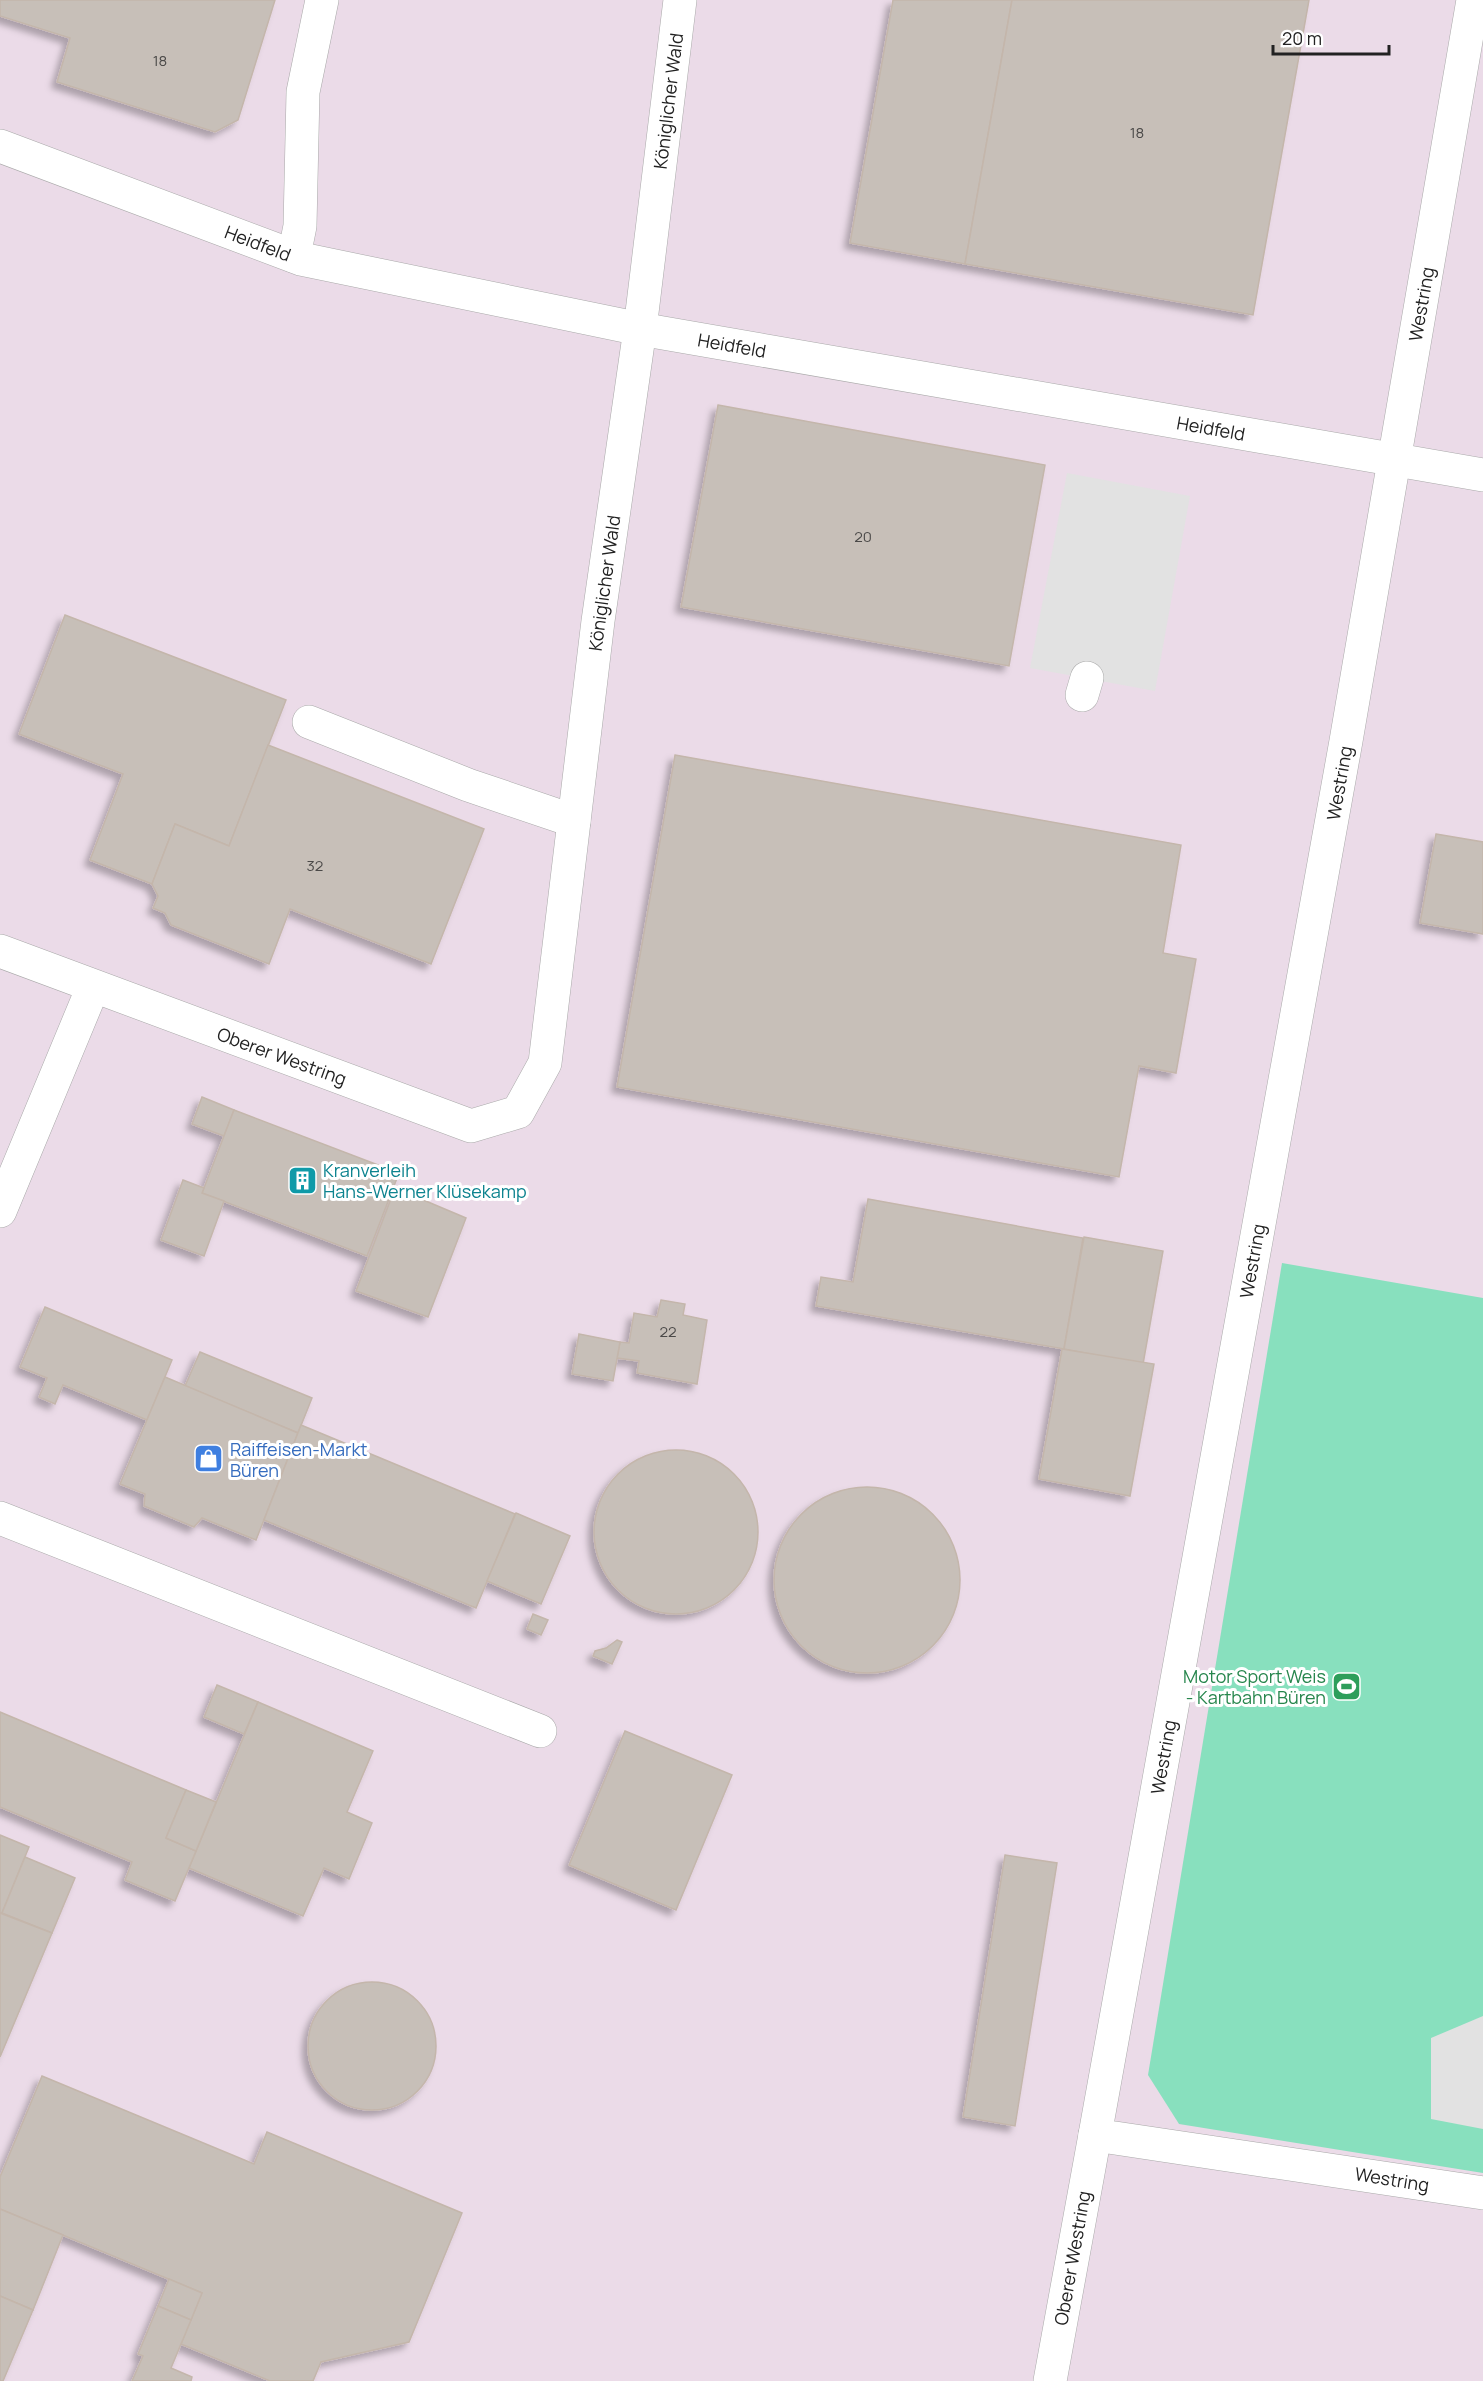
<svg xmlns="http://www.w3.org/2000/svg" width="1483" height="2381" font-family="Manrope,sans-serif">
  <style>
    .industrial { fill: #ebdbe8 }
    .pitch { fill: #88e0be }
    .parking { fill: #e2e2e2 }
    .building { fill: #c7bfb8; stroke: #c4b6ab; stroke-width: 1.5; filter: url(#shadow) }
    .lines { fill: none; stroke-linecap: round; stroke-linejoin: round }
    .minor-casing { stroke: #a9a9a9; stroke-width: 34 }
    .minor { stroke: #fff; stroke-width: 33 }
    .labels { text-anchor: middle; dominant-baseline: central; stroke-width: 6; stroke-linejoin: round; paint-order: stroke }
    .number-label { font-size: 15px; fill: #4b4948 }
    .street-label { font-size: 18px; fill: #222; stroke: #fff }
    .culture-label { font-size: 18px; fill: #0d838f; stroke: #fff; text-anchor: start }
    .shop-label { font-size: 18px; fill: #366cbe; stroke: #fff; text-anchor: start }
    .leisure-label { font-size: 18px; fill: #27864d; stroke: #fff; text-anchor: end }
  </style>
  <defs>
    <filter id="shadow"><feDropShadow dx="-5.5" dy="5.5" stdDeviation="3" flood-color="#0004"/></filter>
  </defs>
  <rect width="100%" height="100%" fill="#f2efe9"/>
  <!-- industrial -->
  <rect class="industrial" x="0" y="0" width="1483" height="2381"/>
  <!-- pitch -->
  <path class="pitch" d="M1282 1263 1483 1298V2173L1179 2124 1148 2075Z"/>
  <!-- parking -->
  <g class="parking">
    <path d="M1067 473 1190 496 1155 691 1030 668Z"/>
    <path d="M1483 2016V2129L1431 2119V2038Z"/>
  </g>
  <!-- building -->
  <g class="building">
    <path d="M0 0H275L238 120 215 132 57 82 70 38 0 16Z"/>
    <path d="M893 0H1012L965 264 850 243Z"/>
    <path d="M1012 0H1309L1253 315 965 264Z"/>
    <path d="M718 405 1045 465 1009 666 681 607Z"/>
    <path d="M65 615 286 700 229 846 175 824 152 884 90 860 123 774 19 734Z"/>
    <path d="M268 745 484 829 431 964 290 909 269 964 171 925 165 913 153 908 158 896 152 884 175 824 229 846Z"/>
    <path d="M675 755 1181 845 1163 953 1196 959 1176 1073 1139 1066 1119 1177 617 1087Z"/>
    <path d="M1436 834 1483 842V934L1420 923Z"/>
    <path d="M202 1097 234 1110 224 1136 192 1124Z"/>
    <path d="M234 1110 399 1173 367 1256 202 1193Z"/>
    <path d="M183 1180 204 1188 202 1193 224 1201 204 1256 161 1240Z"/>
    <path d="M395 1188 466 1218 428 1317 356 1291Z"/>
    <path d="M868 1199 1083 1238 1064 1349 816 1306 821 1277 853 1282Z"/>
    <path d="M1084 1237 1163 1251 1143 1364 1064 1349Z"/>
    <path d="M661 1300 685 1304 683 1315 707 1320 697 1384 637 1373 639 1361 617 1358 620 1342 629 1343 634 1313 657 1317Z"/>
    <path d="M45 1307 172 1360 147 1420 63 1385 55 1404 39 1397 47 1378 20 1367Z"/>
    <path d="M579 1334 620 1342 613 1381 572 1374Z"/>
    <path d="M1062 1349 1154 1364 1130 1496 1039 1479Z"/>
    <path d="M200 1352 312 1398 298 1433 185 1386Z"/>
    <path d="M165 1377 298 1433 256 1540 202 1518 194 1527 144 1506 145 1494 120 1484Z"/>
    <path d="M301 1425 515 1514 476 1608 264 1520Z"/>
    <circle cx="676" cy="1532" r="82"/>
    <circle cx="867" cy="1580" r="93"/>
    <path d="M516 1513 570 1536 541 1604 487 1581Z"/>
    <path d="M533 1614 548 1620 541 1635 527 1629Z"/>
    <path d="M617 1640 622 1642 612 1664 593 1656 595 1651 606 1648Z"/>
    <path d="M217 1685 258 1702 244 1734 204 1717Z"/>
    <path d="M258 1702 373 1751 347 1812 372 1823 349 1879 324 1868 303 1916 189 1868Z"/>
    <path d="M0 1712 186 1790 166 1838 196 1851 175 1901 125 1880 132 1862 0 1807Z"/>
    <path d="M625 1731 732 1775 676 1910 569 1865Z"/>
    <path d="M186 1790 216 1802 196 1851 166 1838Z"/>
    <path d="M0 1835 29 1847 2 1913H0Z"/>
    <path d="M1005 1855 1057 1863 1015 2126 963 2117Z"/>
    <path d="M25 1857 75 1878 52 1933 2 1913Z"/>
    <path d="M0 1913 52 1933 0 2057Z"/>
    <circle cx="372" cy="2046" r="64"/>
    <path d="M42 2076 254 2164 267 2132 462 2213 409 2342 321 2362 313 2381H270L181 2344 202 2293 0 2209V2177Z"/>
    <path d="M0 2209 63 2235 33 2310 0 2296Z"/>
    <path d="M169 2279 202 2293 191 2320 158 2306Z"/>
    <path d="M0 2296 33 2310 3 2381H0Z"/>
    <path d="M158 2306 191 2320 171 2368 192 2377 191 2381H132L143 2356 138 2354Z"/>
  </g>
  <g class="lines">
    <defs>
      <g id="minor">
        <path d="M1473 0 1346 741 1095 2135 1483 2193"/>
        <path d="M0 146 301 259 640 329 1483 475"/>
        <path d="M294 256 300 226 303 92 322 0"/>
        <path d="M1082 695 1087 678"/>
        <path d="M309 722 468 785 574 821"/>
        <path d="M0 951 471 1126 518 1112 545 1063 598 621 640 329 680 0"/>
        <path d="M0 1211 93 987"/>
        <path d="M0 1518 540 1731"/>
        <path d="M1050 2381 1095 2135"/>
      </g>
    </defs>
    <!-- minor casing -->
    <use href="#minor" class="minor-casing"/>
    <!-- minor -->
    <use href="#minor" class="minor"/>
  </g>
  <!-- icons -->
  <defs>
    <symbol id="building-square" viewBox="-11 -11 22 22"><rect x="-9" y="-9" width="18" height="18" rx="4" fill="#0f9aa8" stroke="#fff"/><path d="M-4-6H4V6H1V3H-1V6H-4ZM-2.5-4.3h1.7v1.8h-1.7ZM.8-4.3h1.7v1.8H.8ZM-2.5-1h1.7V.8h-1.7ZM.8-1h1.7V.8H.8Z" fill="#fff"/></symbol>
    <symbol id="shop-square" viewBox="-11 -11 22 22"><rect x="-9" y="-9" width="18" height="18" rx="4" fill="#3f7fe0" stroke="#fff"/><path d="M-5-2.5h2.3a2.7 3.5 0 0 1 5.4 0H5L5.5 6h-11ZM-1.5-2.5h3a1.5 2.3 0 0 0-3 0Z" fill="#fff"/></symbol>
    <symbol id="stadium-square" viewBox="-11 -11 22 22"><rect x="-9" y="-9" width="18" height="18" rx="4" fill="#2e9e5b" stroke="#fff"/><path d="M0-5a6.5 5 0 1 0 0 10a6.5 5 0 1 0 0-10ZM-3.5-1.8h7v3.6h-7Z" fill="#fff"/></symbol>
  </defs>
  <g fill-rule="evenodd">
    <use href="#building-square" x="286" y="1164" width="33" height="33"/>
    <use href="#shop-square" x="192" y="1442" width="33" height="33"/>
    <use href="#stadium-square" x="1330" y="1670" width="33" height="33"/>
  </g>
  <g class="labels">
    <!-- number labels -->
    <g class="number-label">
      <text x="160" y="60">18</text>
      <text x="1137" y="132">18</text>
      <text x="863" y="536">20</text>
      <text x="315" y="865">32</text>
      <text x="668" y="1331">22</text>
    </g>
    <!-- street labels -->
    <g class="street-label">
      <text transform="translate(668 101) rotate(-83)">Königlicher Wald</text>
      <text transform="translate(258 243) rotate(21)">Heidfeld</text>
      <text transform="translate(1421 304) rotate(-80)">Westring</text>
      <text transform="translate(732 345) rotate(10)">Heidfeld</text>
      <text transform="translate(1211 428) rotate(10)">Heidfeld</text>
      <text transform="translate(604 583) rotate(-82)">Königlicher Wald</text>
      <text transform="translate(1339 783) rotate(-80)">Westring</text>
      <text transform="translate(282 1056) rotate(20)">Oberer Westring</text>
      <text transform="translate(1252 1261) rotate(-80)">Westring</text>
      <text transform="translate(1163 1757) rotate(-80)">Westring</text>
      <text transform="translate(1392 2179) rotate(9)">Westring</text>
      <text transform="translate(1072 2258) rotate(-80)">Oberer Westring</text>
    </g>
    <!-- culture labels -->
    <g class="culture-label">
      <text x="323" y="1170">Kranverleih<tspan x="323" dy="21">Hans-Werner Klüsekamp</tspan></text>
    </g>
    <!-- shop labels -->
    <g class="shop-label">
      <text x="230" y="1449">Raiffeisen-Markt<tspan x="230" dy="21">Büren</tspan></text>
    </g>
    <!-- leisure labels -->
    <g class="leisure-label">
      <text x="1326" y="1676">Motor Sport Weis<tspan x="1326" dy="21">- Kartbahn Büren</tspan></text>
    </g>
  </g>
  <!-- scale -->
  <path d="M1273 45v9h116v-9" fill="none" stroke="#222222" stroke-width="3"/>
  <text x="1282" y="45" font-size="18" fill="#222222" stroke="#ffffff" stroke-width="4.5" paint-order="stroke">20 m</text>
</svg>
